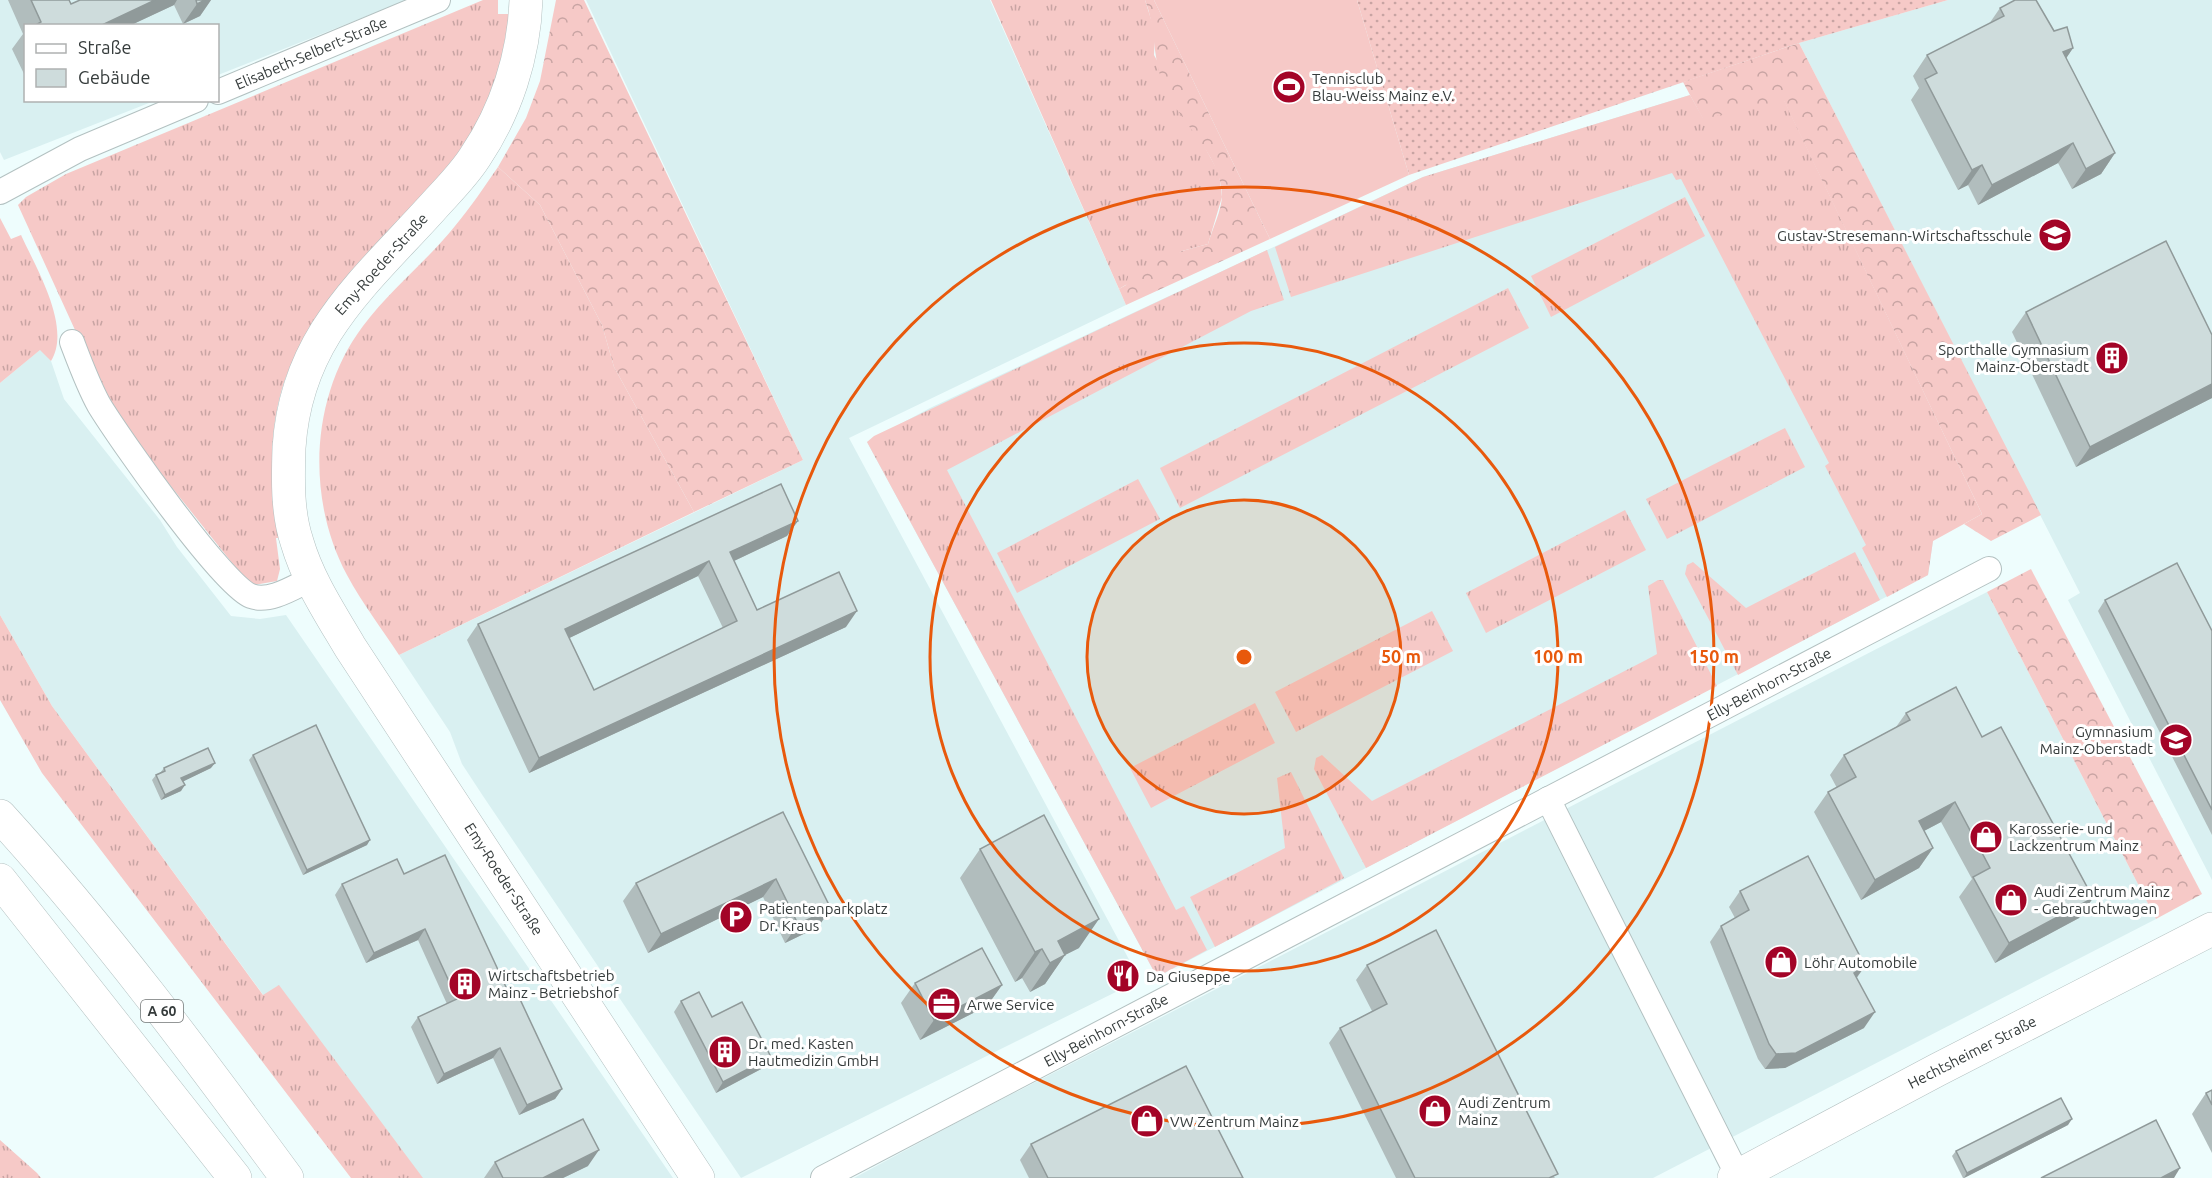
<svg xmlns="http://www.w3.org/2000/svg" width="2212" height="1178" font-family="Ubuntu,sans-serif">
  <style>
    .built { fill: #d9f0f1 }
    .grass { fill: url(#grass-tufts) }
    .forest { fill: url(#forest-crowns) }
    .garden { fill: url(#garden-dots) }
    .pitch { fill: #f6c9c7 }
    .lines { fill: none; stroke-linecap: round; stroke-linejoin: round }
    .street-casing { stroke: #b3c1c1; stroke-width: 26 }
    .secondary-casing { stroke: #b3c1c1; stroke-width: 34 }
    .highway-casing { stroke: #b3c1c1; stroke-width: 34 }
    .street { stroke: #fff; stroke-width: 24 }
    .secondary { stroke: #fff; stroke-width: 33 }
    .highway { stroke: #fff; stroke-width: 33 }
    .wall { fill: #b1bdbd; fill-rule: evenodd }
    .shaded-wall { fill: #909a9a }
    .building { fill: #cedcdc; stroke: #909a9a; stroke-width: 1.5; fill-rule: evenodd }
    .ring { fill: none; stroke: #e8590c; stroke-width: 3 }
    .labels { text-anchor: middle; dominant-baseline: central; stroke-width: 6; stroke-linejoin: round; paint-order: stroke }
    .shield { fill: #fff; stroke: #727676; stroke-width: 1.5 }
    .shield-label { font-size: 14px; font-weight: bold; fill: #363c3c }
    .street-label { font-size: 15px; fill: #363c3c; stroke: #fff }
    .poi-label { font-size: 15px; fill: #363c3c; stroke: #fff; text-anchor: start }
    .centre { fill: #e8590c; stroke: #fff; stroke-width: 3 }
    .ring-label { font-size: 18px; text-anchor: middle; font-weight: bold; fill: #e8590c; stroke: #fff; stroke-width: 6; stroke-linejoin: round; paint-order: stroke }
  </style>
  <defs>
    <pattern id="grass-tufts" width="24" height="20" patternUnits="userSpaceOnUse" patternTransform="scale(1.5)"><rect width="24" height="20" fill="#f6c9c7"/><path d="M3 7l-1-3M5 7V3M7 7l1-3M15 17l-1-3M17 17v-4M19 17l1-3" fill="none" stroke="#c8a4a3"/></pattern>
    <pattern id="forest-crowns" width="20" height="18" patternUnits="userSpaceOnUse" patternTransform="scale(1.5)"><rect width="20" height="18" fill="#f6c9c7"/><path d="M2 6a3 3 0 1 1 6 0M12 15a3 3 0 1 1 6 0" fill="none" stroke="#c8a4a3"/></pattern>
    <pattern id="garden-dots" width="8" height="8" patternUnits="userSpaceOnUse" patternTransform="scale(1.5)"><rect width="8" height="8" fill="#f6c9c7"/><path d="M2 2h.1M6 6h.1" fill="none" stroke="#c8a4a3" stroke-width="1.8" stroke-linecap="round"/></pattern>
  </defs>
  <rect width="100%" height="100%" fill="#eefdfd"/>
  <!-- built -->
  <g class="built">
    <path d="M0 0H407L218 75V26H26V100L154 101 4 160 0 152Z"/>
    <path d="M586 0H990L1126 305 849 438 1140 980 741 1178 483 796 462 764 450 732 399 655 803 460Z"/>
    <path d="M1948 0H2212V880L2068 600 2080 593 1799 43Z"/>
    <path d="M1690 95 1933 541 1928 575 1157 977 867 442 930 408 1423 177Z"/>
    <path d="M41 349 51 361 64 399 160 520 177 547 231 616 260 619 286 615 673 1178H422L279 986 264 996 52 706 0 615V383Z"/>
    <path d="M1987 592 2156 919 1653 1178H854L958 1122Z"/>
  </g>
  <!-- grass -->
  <g class="grass">
    <path d="M483 0H498V14H509C503 59 492 108 465 147 431 197 383 247 344 295 329 313 310 331 298 352 267 403 268 482 279 538H276L280 569 277 581 254 585 244 578 131 436 96 376 18 205 26 197 66 174Z"/>
    <path d="M991 0H1145L1155 32 1154 55 1219 173 1222 197 1208 244 1182 251 1119 289Z"/>
    <path d="M1690 95 1703 118 1784 100 1982 514 1933 541 1928 575 1887 597 1862 548 1866 545 1825 466 1829 463 1681 179 1676 180 1672 173 1291 297 1275 247 1423 177Z"/>
    <path d="M498 167 540 205 602 325 614 367 694 512 399 655C382 629 362 603 347 575 306 499 310 396 363 326 390 290 427 261 455 226 471 207 484 187 498 167Z"/>
    <path d="M1685 197 1705 236 1551 317 1531 276Z"/>
    <path d="M0 218 11 239 21 235C36 268 72 327 51 361L40 350 0 383Z"/>
    <path d="M1267 250 1284 300 1251 311 947 470 1176 910 1184 906 1207 950 1157 977 867 442 874 436Z"/>
    <path d="M1508 288 1529 328 1180 508 1160 468Z"/>
    <path d="M1785 428 1805 467 1667 539 1646 499Z"/>
    <path d="M1138 479 1160 519 1017 593 997 553Z"/>
    <path d="M1625 510 1646 550 1486 633 1466 593Z"/>
    <path d="M1855 552 1880 600 1738 675 1685 574 1687 565 1693 562 1746 608Z"/>
    <path d="M1658 580H1663L1717 686 1366 868 1314 769 1316 758 1322 755 1372 801 1646 660 1657 654 1648 586Z"/>
    <path d="M1432 611 1453 651 1296 732 1275 692Z"/>
    <path d="M0 615 52 706 263 995 279 985 423 1178H351L42 773 0 700Z"/>
    <path d="M1255 703 1275 743 1151 808 1130 768Z"/>
    <path d="M1291 772 1344 878 1215 947 1190 897 1285 848 1277 778Z"/>
    <path d="M0 1140 37 1173 41 1178H0Z"/>
  </g>
  <!-- forest -->
  <g class="forest">
    <path d="M556 0H584L803 460 694 512 614 367 602 325 540 205 498 167 526 118 540 81Z"/>
    <path d="M1145 0H1154L1270 239 1126 305 1119 289 1126 285 1129 273 1182 251 1208 244C1212 229 1222 210 1222 195 1221 152 1176 121 1162 81 1152 54 1156 27 1145 0Z"/>
    <path d="M1799 43 2041 515 1991 541 1964 524 1982 514 1784 101 1703 119 1683 82Z"/>
    <path d="M2031 569 2202 894 2156 919 1987 592Z"/>
  </g>
  <!-- garden -->
  <path class="garden" d="M1357 0H1948L1799 43 1409 175Z"/>
  <!-- pitch -->
  <path class="pitch" d="M1154 0H1357L1409 175 1270 239Z"/>
  <g class="lines">
    <defs>
      <g id="street">
        <path d="M218 92 438 0"/>
        <path d="M0 192 80 149 196 100"/>
        <path d="M72 342C80 363 88 385 99 405 119 438 223 586 251 596 270 603 294 587 311 579"/>
        <path d="M1548 799 1738 1176"/>
        <path d="M823 1178 1989 569"/>
      </g>
      <g id="secondary">
        <path d="M526 0C524 56 506 111 475 157 463 176 446 192 431 209 362 285 296 338 289 448 288 479 287 512 297 542 308 580 330 613 350 647L698 1178"/>
        <path d="M1734 1178 1937 1070 2212 929"/>
      </g>
      <g id="highway">
        <path d="M0 816C104 930 196 1054 287 1178"/>
        <path d="M0 880 235 1178"/>
      </g>
    </defs>
    <!-- street casing -->
    <use href="#street" class="street-casing"/>
    <!-- secondary casing -->
    <use href="#secondary" class="secondary-casing"/>
    <!-- highway casing -->
    <use href="#highway" class="highway-casing"/>
    <!-- street -->
    <use href="#street" class="street"/>
    <!-- secondary -->
    <use href="#secondary" class="secondary"/>
    <!-- highway -->
    <use href="#highway" class="highway"/>
  </g>
  <!-- wall -->
  <g class="wall">
    <path d="M8 0H69L71 4 80 0H211L200 16 183 24 174 5 129 26H26V78L12 49 23 34Z"/>
    <path d="M2000 8 2054 31 2073 48 2066 58 2115 153 2101 174 2072 189 2058 163 1978 205 1968 185 1958 190 1911 100 1919 88 1913 76 1927 55 1989 24Z"/>
    <path d="M2026 312 2212 335V398L2076 467 2012 332Z"/>
    <path d="M787 536 734 561 757 610 846 627 529 773 467 640 478 624ZM698 576 723 628 594 690 569 638Z"/>
    <path d="M2105 600 2212 631V835L2098 611Z"/>
    <path d="M1906 713 1982 737 2093 898 2079 918 1995 963 1959 897 1972 879 1941 822 1924 831 1933 848 1919 868 1861 900 1814 812 1828 792 1837 788 1830 775 1844 755 1896 727Z"/>
    <path d="M253 755 367 845 303 875 249 760Z"/>
    <path d="M164 768H211L183 781 181 791 161 800 152 780 156 775 160 773Z"/>
    <path d="M783 812 818 927 785 943 763 897 648 953 623 901 636 883Z"/>
    <path d="M980 849 1079 948 1065 955 1045 984 1030 992 1022 978 1015 982 960 878Z"/>
    <path d="M404 874 511 998 562 1089 555 1099 519 1115 493 1058 437 1084 411 1027 418 1017 447 1004 418 940 366 963 335 895 342 884Z"/>
    <path d="M1740 891 1865 966 1856 979 1864 1028 1785 1068 1765 1069 1758 1059 1710 942 1721 926 1735 918 1729 907Z"/>
    <path d="M1367 965 1555 1178H1396L1329 1043 1340 1028 1372 1011 1356 980Z"/>
    <path d="M915 983 1002 985 987 1006 920 1040 901 1003Z"/>
    <path d="M681 1001 712 1017 763 1068 716 1093 674 1012Z"/>
    <path d="M2212 1090V1153L2192 1114 2206 1093Z"/>
    <path d="M2068 1125 1964 1178H1963L1952 1156 1956 1151Z"/>
    <path d="M1031 1144 1243 1178H1029L1020 1160Z"/>
    <path d="M495 1162 588 1166 563 1178H484Z"/>
  </g>
  <!-- shaded-wall -->
  <g class="shaded-wall">
    <path d="M155 0H177L174 5 129 26H100Z"/>
    <path d="M205 0H211L200 16 183 24 197 4Z"/>
    <path d="M2073 48 2059 69 2063 52Z"/>
    <path d="M2073 143 2058 163 1978 205 1992 185Z"/>
    <path d="M2115 153 2101 174 2072 189 2086 169Z"/>
    <path d="M1982 165 1968 185 1958 190 1972 170Z"/>
    <path d="M2212 384V398L2076 467 2090 447Z"/>
    <path d="M798 521 787 536 719 568 730 552Z"/>
    <path d="M709 561 698 576 555 645 565 629Z"/>
    <path d="M857 611 846 627 529 773 539 758Z"/>
    <path d="M215 763 211 768 178 784 181 778Z"/>
    <path d="M185 785 181 791 161 800 165 795Z"/>
    <path d="M1955 802 1941 822 1905 841 1919 821Z"/>
    <path d="M370 840 367 845 303 875 307 870Z"/>
    <path d="M1933 848 1919 868 1861 900 1875 880Z"/>
    <path d="M776 879 763 897 648 953 661 934Z"/>
    <path d="M2093 898 2079 918 1995 963 2009 943Z"/>
    <path d="M831 909 818 927 785 943 798 924Z"/>
    <path d="M1099 919 1079 948 1065 955 1045 984 1030 992 1050 963 1058 941Z"/>
    <path d="M425 929 418 940 366 963 374 953Z"/>
    <path d="M1042 949 1022 978 1015 982 1035 952Z"/>
    <path d="M1865 966 1854 981V973Z"/>
    <path d="M1002 985 987 1006 920 1040 934 1020Z"/>
    <path d="M1875 1012 1864 1028 1785 1068 1765 1069 1776 1054Z"/>
    <path d="M500 1048 493 1058 437 1084 444 1074Z"/>
    <path d="M771 1057 763 1068 716 1093 723 1082Z"/>
    <path d="M562 1089 555 1099 519 1115 527 1105Z"/>
    <path d="M2072 1119 2068 1125 1964 1178 1967 1173Z"/>
    <path d="M599 1150 588 1166 563 1178H543Z"/>
    <path d="M2180 1168 2174 1178H2161Z"/>
  </g>
  <!-- building -->
  <g class="building">
    <path d="M31 0H69L71 4 80 0H155L100 26H34L41 22Z"/>
    <path d="M196 0H205L197 4Z"/>
    <path d="M2015 0H2036L2054 31 2067 27 2073 48 2063 52 2115 153 2086 169 2073 143 1992 185 1982 165 1972 170 1925 79 1937 73 1927 55 2004 16 2000 8Z"/>
    <path d="M2166 241 2212 335V384L2090 447 2026 312Z"/>
    <path d="M781 484 798 521 730 552 757 610 839 572 857 611 539 758 478 624ZM709 561 737 621 594 690 565 629Z"/>
    <path d="M2177 563 2212 631V810L2105 600Z"/>
    <path d="M1956 687 1982 737 2001 727 2093 898 2009 943 1973 877 1990 868 1955 802 1919 821 1933 848 1875 880 1828 792 1856 777 1844 755 1910 720 1906 713Z"/>
    <path d="M316 725 370 840 307 870 253 755Z"/>
    <path d="M208 748 215 763 181 778 185 785 165 795 156 775 165 771 164 768Z"/>
    <path d="M783 812 831 909 798 924 776 879 661 934 636 883Z"/>
    <path d="M1044 815 1099 919 1058 941 1065 955 1050 963 1042 949 1035 952 980 849Z"/>
    <path d="M445 855 511 998 518 995 562 1089 527 1105 500 1048 444 1074 418 1017 457 999 425 929 374 953 342 884 397 859 404 874Z"/>
    <path d="M1808 856 1865 966 1854 973 1875 1012 1796 1053 1776 1054 1769 1044 1721 926 1749 910 1740 891Z"/>
    <path d="M1436 930 1558 1174 1549 1178H1415L1340 1028 1387 1004 1367 965Z"/>
    <path d="M982 948 1002 985 934 1020 915 983Z"/>
    <path d="M699 992 712 1017 742 1002 771 1057 723 1082 681 1001Z"/>
    <path d="M1186 1066 1243 1178H1048L1031 1144Z"/>
    <path d="M2212 1090V1105L2206 1093Z"/>
    <path d="M2061 1098 2072 1119 1967 1173 1956 1151Z"/>
    <path d="M583 1119 599 1150 543 1178H503L495 1162Z"/>
    <path d="M2156 1120 2180 1168 2161 1178H2041Z"/>
  </g>
  <!-- distance rings -->
  <circle cx="1244" cy="657" r="157" fill="#e8590c" fill-opacity=".12"/>
  <g class="ring">
    <circle cx="1244" cy="657" r="157"/>
    <circle cx="1244" cy="657" r="314"/>
    <circle cx="1244" cy="657" r="470"/>
  </g>
  <!-- icons -->
  <defs>
    <symbol id="stadium-disc" viewBox="-11 -11 22 22"><circle r="9.5" fill="#a30427" stroke="#fff"/><path d="M0-5a6.5 5 0 1 0 0 10a6.5 5 0 1 0 0-10ZM-3.5-1.8h7v3.6h-7Z" fill="#fff"/></symbol>
    <symbol id="school-disc" viewBox="-11 -11 22 22"><circle r="9.5" fill="#a30427" stroke="#fff"/><path d="M0-5L7-2L0 1L-7-2ZM-4 1L0 2.5L4 1V4Q0 6-4 4Z" fill="#fff"/></symbol>
    <symbol id="building-disc" viewBox="-11 -11 22 22"><circle r="9.5" fill="#a30427" stroke="#fff"/><path d="M-4-6H4V6H1V3H-1V6H-4ZM-2.5-4.3h1.7v1.8h-1.7ZM.8-4.3h1.7v1.8H.8ZM-2.5-1h1.7V.8h-1.7ZM.8-1h1.7V.8H.8Z" fill="#fff"/></symbol>
    <symbol id="shop-disc" viewBox="-11 -11 22 22"><circle r="9.5" fill="#a30427" stroke="#fff"/><path d="M-5-2.5h2.3a2.7 3.5 0 0 1 5.4 0H5L5.5 6h-11ZM-1.5-2.5h3a1.5 2.3 0 0 0-3 0Z" fill="#fff"/></symbol>
    <symbol id="parking-disc" viewBox="-11 -11 22 22"><circle r="9.5" fill="#a30427" stroke="#fff"/><path d="M-3.5-5.5H1a3.5 3.5 0 0 1 0 7H-1V5.5H-3.5ZM-1-3.4V-.6H.8a1.4 1.4 0 0 0 0-2.8Z" fill="#fff"/></symbol>
    <symbol id="restaurant-disc" viewBox="-11 -11 22 22"><circle r="9.5" fill="#a30427" stroke="#fff"/><path d="M-5-6h1v4h1v-4h1v4h1v-4h1v5L-1.5 .5V6h-2V.5L-5-1ZM5-6V6H3V1.5H1.5Q1.5-4 5-6Z" fill="#fff"/></symbol>
    <symbol id="office-disc" viewBox="-11 -11 22 22"><circle r="9.5" fill="#a30427" stroke="#fff"/><path d="M-6-3h4V-5.5h4V-3h4V5H-6ZM-1-4.5V-3h2v-1.5ZM-6 0V1H6V0Z" fill="#fff"/></symbol>
  </defs>
  <g fill-rule="evenodd">
    <use href="#stadium-disc" x="1270" y="68" width="38" height="38"/>
    <use href="#school-disc" x="2036" y="216" width="38" height="38"/>
    <use href="#building-disc" x="2093" y="339" width="38" height="38"/>
    <use href="#school-disc" x="2157" y="721" width="38" height="38"/>
    <use href="#shop-disc" x="1967" y="818" width="38" height="38"/>
    <use href="#shop-disc" x="1992" y="881" width="38" height="38"/>
    <use href="#parking-disc" x="717" y="898" width="38" height="38"/>
    <use href="#shop-disc" x="1762" y="943" width="38" height="38"/>
    <use href="#restaurant-disc" x="1104" y="957" width="38" height="38"/>
    <use href="#building-disc" x="446" y="965" width="38" height="38"/>
    <use href="#office-disc" x="925" y="985" width="38" height="38"/>
    <use href="#building-disc" x="706" y="1033" width="38" height="38"/>
    <use href="#shop-disc" x="1416" y="1092" width="38" height="38"/>
    <use href="#shop-disc" x="1128" y="1102" width="38" height="38"/>
  </g>
  <g class="labels">
    <!-- shield labels -->
    <rect class="shield" x="141" y="1000" width="42" height="22" rx="4.5"/>
    <g class="shield-label">
      <text x="162" y="1011">A 60</text>
    </g>
    <!-- street labels -->
    <g class="street-label">
      <text transform="translate(311 53) rotate(-23)">Elisabeth-Selbert-Straße</text>
      <text transform="translate(381 264) rotate(-48)">Emy-Roeder-Straße</text>
      <text transform="translate(1769 684) rotate(-28)">Elly-Beinhorn-Straße</text>
      <text transform="translate(504 879) rotate(57)">Emy-Roeder-Straße</text>
      <text transform="translate(1106 1030) rotate(-28)">Elly-Beinhorn-Straße</text>
      <text transform="translate(1972 1052) rotate(-27)">Hechtsheimer Straße</text>
    </g>
    <!-- poi labels -->
    <g class="poi-label">
      <text x="1312" y="78">Tennisclub<tspan x="1312" dy="17">Blau-Weiss Mainz e.V.</tspan></text>
      <text x="2032" y="235" text-anchor="end">Gustav-Stresemann-Wirtschaftsschule</text>
      <text x="2089" y="349" text-anchor="end">Sporthalle Gymnasium<tspan x="2089" dy="17">Mainz-Oberstadt</tspan></text>
      <text x="2153" y="731" text-anchor="end">Gymnasium<tspan x="2153" dy="17">Mainz-Oberstadt</tspan></text>
      <text x="2009" y="828">Karosserie- und<tspan x="2009" dy="17">Lackzentrum Mainz</tspan></text>
      <text x="2034" y="891">Audi Zentrum Mainz<tspan x="2034" dy="17">- Gebrauchtwagen</tspan></text>
      <text x="759" y="908">Patientenparkplatz<tspan x="759" dy="17">Dr. Kraus</tspan></text>
      <text x="1804" y="962">Löhr Automobile</text>
      <text x="488" y="975">Wirtschaftsbetrieb<tspan x="488" dy="17">Mainz - Betriebshof</tspan></text>
      <text x="1146" y="976">Da Giuseppe</text>
      <text x="967" y="1004">Arwe Service</text>
      <text x="748" y="1043">Dr. med. Kasten<tspan x="748" dy="17">Hautmedizin GmbH</tspan></text>
      <text x="1458" y="1102">Audi Zentrum<tspan x="1458" dy="17">Mainz</tspan></text>
      <text x="1170" y="1121">VW Zentrum Mainz</text>
    </g>
  </g>
  <circle cx="1244" cy="657" r="9" class="centre"/>
  <g class="ring-label">
    <text x="1401" y="663">50 m</text>
    <text x="1558" y="663">100 m</text>
    <text x="1714" y="663">150 m</text>
  </g>
  <!-- legend -->
  <rect x="24" y="24" width="195" height="78" fill="#ffffff" stroke="#afb1b1" stroke-width="1.5"/>
  <rect x="36" y="44" width="30" height="9" fill="#ffffff" stroke="#afb1b1" stroke-width="1.5"/>
  <text x="78" y="54" font-size="18" fill="#363c3c">Straße</text>
  <rect x="36" y="69" width="30" height="18" fill="#cedcdc" stroke="#afb1b1" stroke-width="1.5"/>
  <text x="78" y="84" font-size="18" fill="#363c3c">Gebäude</text>
</svg>
